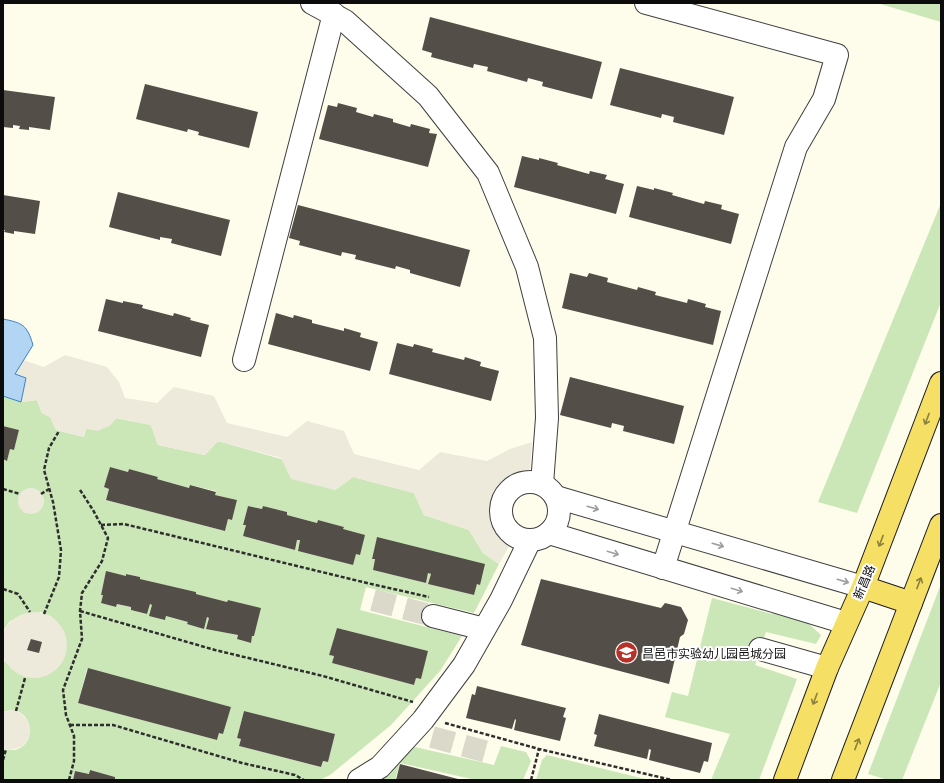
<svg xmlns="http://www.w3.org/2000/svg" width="944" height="783" font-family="'PT Serif','Noto Sans SC',serif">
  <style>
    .green { fill: #cbe7b7; fill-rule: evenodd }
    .plaza { fill: #edeadc }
    .water { fill: #b2d5f4; stroke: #3b82c9 }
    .building { fill: #544e49 }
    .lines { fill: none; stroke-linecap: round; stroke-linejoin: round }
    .minor-tunnel { stroke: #dad9ca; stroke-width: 22; stroke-dasharray: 22 11; stroke-linecap: butt }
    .minor-casing { stroke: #3f3f3f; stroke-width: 24 }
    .major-casing { stroke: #1d1d1d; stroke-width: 24 }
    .path { stroke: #2e2e2e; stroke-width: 2.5; stroke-dasharray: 4 2; stroke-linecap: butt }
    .minor { stroke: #fff; stroke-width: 22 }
    .major { stroke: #f5e065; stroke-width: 22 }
    .oneway { stroke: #8c813d }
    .oneway2 { stroke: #9e9e9e }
    .labels { text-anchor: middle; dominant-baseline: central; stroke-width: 4; stroke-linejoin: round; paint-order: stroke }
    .street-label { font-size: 12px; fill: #0c0c0c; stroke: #fff }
    .poi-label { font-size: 12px; fill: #0c0c0c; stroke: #fff; text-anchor: start }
  </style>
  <rect width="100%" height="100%" fill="#fefdeb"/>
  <!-- green -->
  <g class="green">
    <path d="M878 3H941V22L877 3Z"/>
    <path d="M941 203V302L857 513 818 502Z"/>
    <path d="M3 396 21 402 37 400 42 413 50 417 56 430 84 437 86 429 109 426 116 418 151 425 158 445 205 455 218 441 281 459 335 490 353 477 414 493 424 515 469 530 483 553 499 564 474 613 366 587 360 610 462 636 440 671 391 725 330 775 320 780H115V777L90 770 89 774 75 771 73 780H3V749C41 758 36 700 3 712V660L4 662 52 617 41 612 10 621 3 631V459L7 460 10 449 14 450 19 430 3 426ZM110 467 128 472 129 469 158 477 157 479 189 488 190 485 216 491 215 495 237 500 232 520 228 519 225 531 106 500 109 489 104 487ZM27 489C36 488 43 493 44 502L25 513 19 506ZM248 506 262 509 263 506 287 512V515L317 523 318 520 344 527 343 529 353 565 298 551 300 540H297L295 550 243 536 246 525 243 524ZM377 538 480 585 477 584 474 595 428 584 431 574 428 573 426 583 373 570 375 559 372 558ZM106 572 126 576 127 574 140 577V579L196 592V594L227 602 228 600 261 608 254 636H252L250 643 237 639 238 635 207 629 209 618 207 617 204 628 188 624V622L166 616 165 620 152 605 150 604 147 614 131 610V607L117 604 116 607 101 603 103 595H101ZM337 628 428 651 421 679 416 678 414 685 332 663 334 656 329 655ZM87 669 231 707 223 734 219 733 217 740 78 703ZM244 711 335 734 328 762 323 761 321 767 239 746 241 739 237 738Z"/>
    <path d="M941 584V682L902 780H888L868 774Z"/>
    <path d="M712 598 772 614 774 611 808 623 821 635 816 644 766 632 755 665 797 679 759 780H711L730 734 665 717 672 692 688 696Z"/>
    <path d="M501 746 526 752 531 761 523 780H476L400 763 395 780H375L415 747 494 765Z"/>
    <path d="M547 755 649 780H536L542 760Z"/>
  </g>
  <!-- plaza -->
  <g class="plaza">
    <path d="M65 355 107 367 119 382 125 398 157 403 174 387 214 396 227 423 287 437 307 421 344 431 354 454 419 470 440 452 487 461 510 449 532 442 530 469 510 480 500 490 494 513 496 525 512 541 499 564 483 553 469 530 424 515 414 493 353 477 335 490 291 479 281 458 218 441 205 455 158 445 151 425 117 418 109 426 98 431 86 429 84 437 56 430 50 417 42 413 37 400 21 402 26 378 15 374 23 360 44 367Z"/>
    <circle cx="31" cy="501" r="13"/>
    <circle cx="34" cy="645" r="33"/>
    <path d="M13 710 20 713 25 717 29 723 30 729 29 736 26 742 21 747 9 750 3 749V712Z"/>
  </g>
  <!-- water -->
  <path class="water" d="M3 319C23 323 27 325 33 345L15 374 26 378 21 402 3 396Z"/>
  <!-- building -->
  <g class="building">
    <path d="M430 17 602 62 592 99 542 86 543 82 528 78 527 82 487 71 488 67 474 64 473 68 431 57 432 53 422 50Z"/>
    <path d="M620 68 734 97 724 135 673 122 674 117 662 114 661 118 610 105Z"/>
    <path d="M145 84 258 112 249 148 198 135 199 132 188 129 187 132 136 119Z"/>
    <path d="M3 90 55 97 50 130 29 127V130L19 129 20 126 13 125V128L3 127Z"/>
    <path d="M338 103 357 108 356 112 373 117 374 114 393 119V122L410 127 411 124 430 129 429 133 437 134 428 167 319 139 328 105 337 107Z"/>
    <path d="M522 156 539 160V158L558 163 557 165 589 174 590 171 607 175 605 179 624 184 616 214 514 187Z"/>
    <path d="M637 186 654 190V188L673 193 672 195 704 204 705 201 722 205 721 209 739 214 731 244 629 217Z"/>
    <path d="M118 192 230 220 221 256 171 243 172 239 160 237V240L109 227Z"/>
    <path d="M3 195 40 201 35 234 14 231V234L4 232 5 230H3Z"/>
    <path d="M298 205 470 250 460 287 410 273V270L396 266 395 269 355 259 356 255 342 252 341 256 299 245 300 241 289 238Z"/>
    <path d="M570 273 587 277 589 273 608 278 607 282 637 290 638 287 656 292 655 295 687 303 688 299 706 304 705 307 721 311 713 345 562 308Z"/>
    <path d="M106 299 123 303V301L143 305 142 308 173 316 174 313 191 318 190 320 209 325 201 357 98 331Z"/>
    <path d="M276 313 293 318 294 315 312 320V323L344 331V328L361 333 360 337 378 342 370 371 268 344Z"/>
    <path d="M397 343 413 347 414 344 433 349 432 352 464 360 465 357 481 362 480 366 499 371 491 401 389 374Z"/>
    <path d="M570 377 684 406 674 444 623 431 624 426 612 423 611 428 560 415Z"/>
    <path d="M3 426 19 430 14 450 10 449 7 461 3 459Z"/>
    <path d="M110 467 128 472 129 469 158 477 157 479 189 488 190 485 216 492 215 495 237 500 232 520 228 519 225 531 106 500 109 489 104 487Z"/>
    <path d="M248 506 262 509 263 506 287 512V515L317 523 318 520 344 527 343 529 365 535 360 555 356 554 353 565 298 551 300 540H297L295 550 243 536 246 525H243Z"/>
    <path d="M377 537 485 564 480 585 477 584 474 595 428 584 431 574 428 573 426 583 373 570 375 559H372Z"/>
    <path d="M106 571 126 576V574L140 577V579L196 592V594L227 602 228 600 261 608 254 636H252L251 643 237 639 238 635 206 629 209 618 207 617 204 629 187 624 188 622 166 616 165 620 149 616 152 605 150 604 147 614 131 610V607L117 604 116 607 101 603 103 595H101Z"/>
    <path d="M541 579 661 608 665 603 681 607 688 620 684 634 680 637 669 684 521 645Z"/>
    <path d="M337 628 428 651 421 679 416 678 414 685 332 663 334 656 329 655Z"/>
    <path d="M31 639 42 642 39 653 27 650Z"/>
    <path d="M88 668 231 707 223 734 219 733 217 740 78 703Z"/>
    <path d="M477 686 566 708 563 717 566 718 560 741 514 730 516 720 515 719 512 729 466 718 472 694 475 695Z"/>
    <path d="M244 711 335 734 328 762 323 761 321 767 239 746 241 739 237 738Z"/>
    <path d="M599 714 712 743 708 762 704 761 700 773 649 760 651 750 649 749 647 759 594 746 597 735 594 734Z"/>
    <path d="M400 764 458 779V780H396Z"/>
    <path d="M90 770 115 777V780H73L75 771 89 774Z"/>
  </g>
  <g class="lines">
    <!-- minor-tunnel -->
    <g class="minor-tunnel">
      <path d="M373 600 433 616"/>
      <path d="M432 737 491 753"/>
    </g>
    <defs>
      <g id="minor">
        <path d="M312 3 345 21 428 96 488 173 527 267 545 338 547 418 542 484"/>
        <path d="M646 3 837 55 824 99 796 147 663 568"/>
        <path d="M244 360 334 14"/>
        <circle cx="530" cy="511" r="29"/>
        <path d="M556 497 863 587"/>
        <path d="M549 533 846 623"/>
        <path d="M433 616 484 629"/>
        <path d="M760 649 827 668"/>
        <path d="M359 780 380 767 423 720 464 665 501 600 530 540"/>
      </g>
      <g id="major">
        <path d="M863 587 911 603"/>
        <path d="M785 780 827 668 863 587 941 383"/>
        <path d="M843 780 941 525"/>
      </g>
    </defs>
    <!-- minor casing -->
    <use href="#minor" class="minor-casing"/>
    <!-- major casing -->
    <use href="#major" class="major-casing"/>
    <!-- path -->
    <g class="path">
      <path d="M3 489 20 494"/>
      <path d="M41 494 49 489"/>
      <path d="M101 525 124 524 367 583 429 597"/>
      <path d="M3 589 18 594 30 612"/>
      <path d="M80 611 215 650 323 676 413 702"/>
      <path d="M44 614 59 577 61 550 53 502 44 470 49 448 59 431"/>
      <path d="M16 711 25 678"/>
      <path d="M445 723 539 749 672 780"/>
      <path d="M70 725H113L242 763 295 775 304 780"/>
      <path d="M3 760 6 749"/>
      <path d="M69 780 74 761V736L66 715 63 690 82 639 80 611 82 593 102 561 108 538 93 510 80 490"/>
      <path d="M531 780 539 749"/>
    </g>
    <!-- minor -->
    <use href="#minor" class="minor"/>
    <!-- major -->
    <use href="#major" class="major"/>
  </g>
  <!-- one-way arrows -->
  <defs><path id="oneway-shaft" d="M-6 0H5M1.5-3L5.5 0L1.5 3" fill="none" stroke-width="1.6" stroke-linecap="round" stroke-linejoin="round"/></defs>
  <g class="oneway">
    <use href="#oneway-shaft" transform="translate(927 419) rotate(111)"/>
    <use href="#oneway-shaft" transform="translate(881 541) rotate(111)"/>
    <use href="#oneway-shaft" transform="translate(919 583) rotate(-69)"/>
    <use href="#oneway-shaft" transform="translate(815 699) rotate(111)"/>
    <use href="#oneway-shaft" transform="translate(857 744) rotate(-69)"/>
  </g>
  <g class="oneway2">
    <use href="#oneway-shaft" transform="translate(593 508) rotate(16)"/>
    <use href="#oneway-shaft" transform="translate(718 545) rotate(16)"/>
    <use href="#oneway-shaft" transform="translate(613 553) rotate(17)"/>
    <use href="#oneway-shaft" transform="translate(843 581) rotate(16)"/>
    <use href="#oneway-shaft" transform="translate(737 590) rotate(17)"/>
  </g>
  <!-- icons -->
  <defs>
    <symbol id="school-disc" viewBox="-11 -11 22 22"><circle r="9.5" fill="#b83028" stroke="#fff"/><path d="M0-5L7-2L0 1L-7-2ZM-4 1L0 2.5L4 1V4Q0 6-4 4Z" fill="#fff"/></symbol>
  </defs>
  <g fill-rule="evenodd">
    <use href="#school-disc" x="614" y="640" width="25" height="25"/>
  </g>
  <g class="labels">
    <!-- street labels -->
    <g class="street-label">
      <text transform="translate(864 582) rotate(-67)">新昌路</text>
    </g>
    <!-- poi labels -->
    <g class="poi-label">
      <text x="642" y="653">昌邑市实验幼儿园邑城分园</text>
    </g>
  </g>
  <!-- border -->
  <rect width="944" height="783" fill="none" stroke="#0c0c0c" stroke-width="8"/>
</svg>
